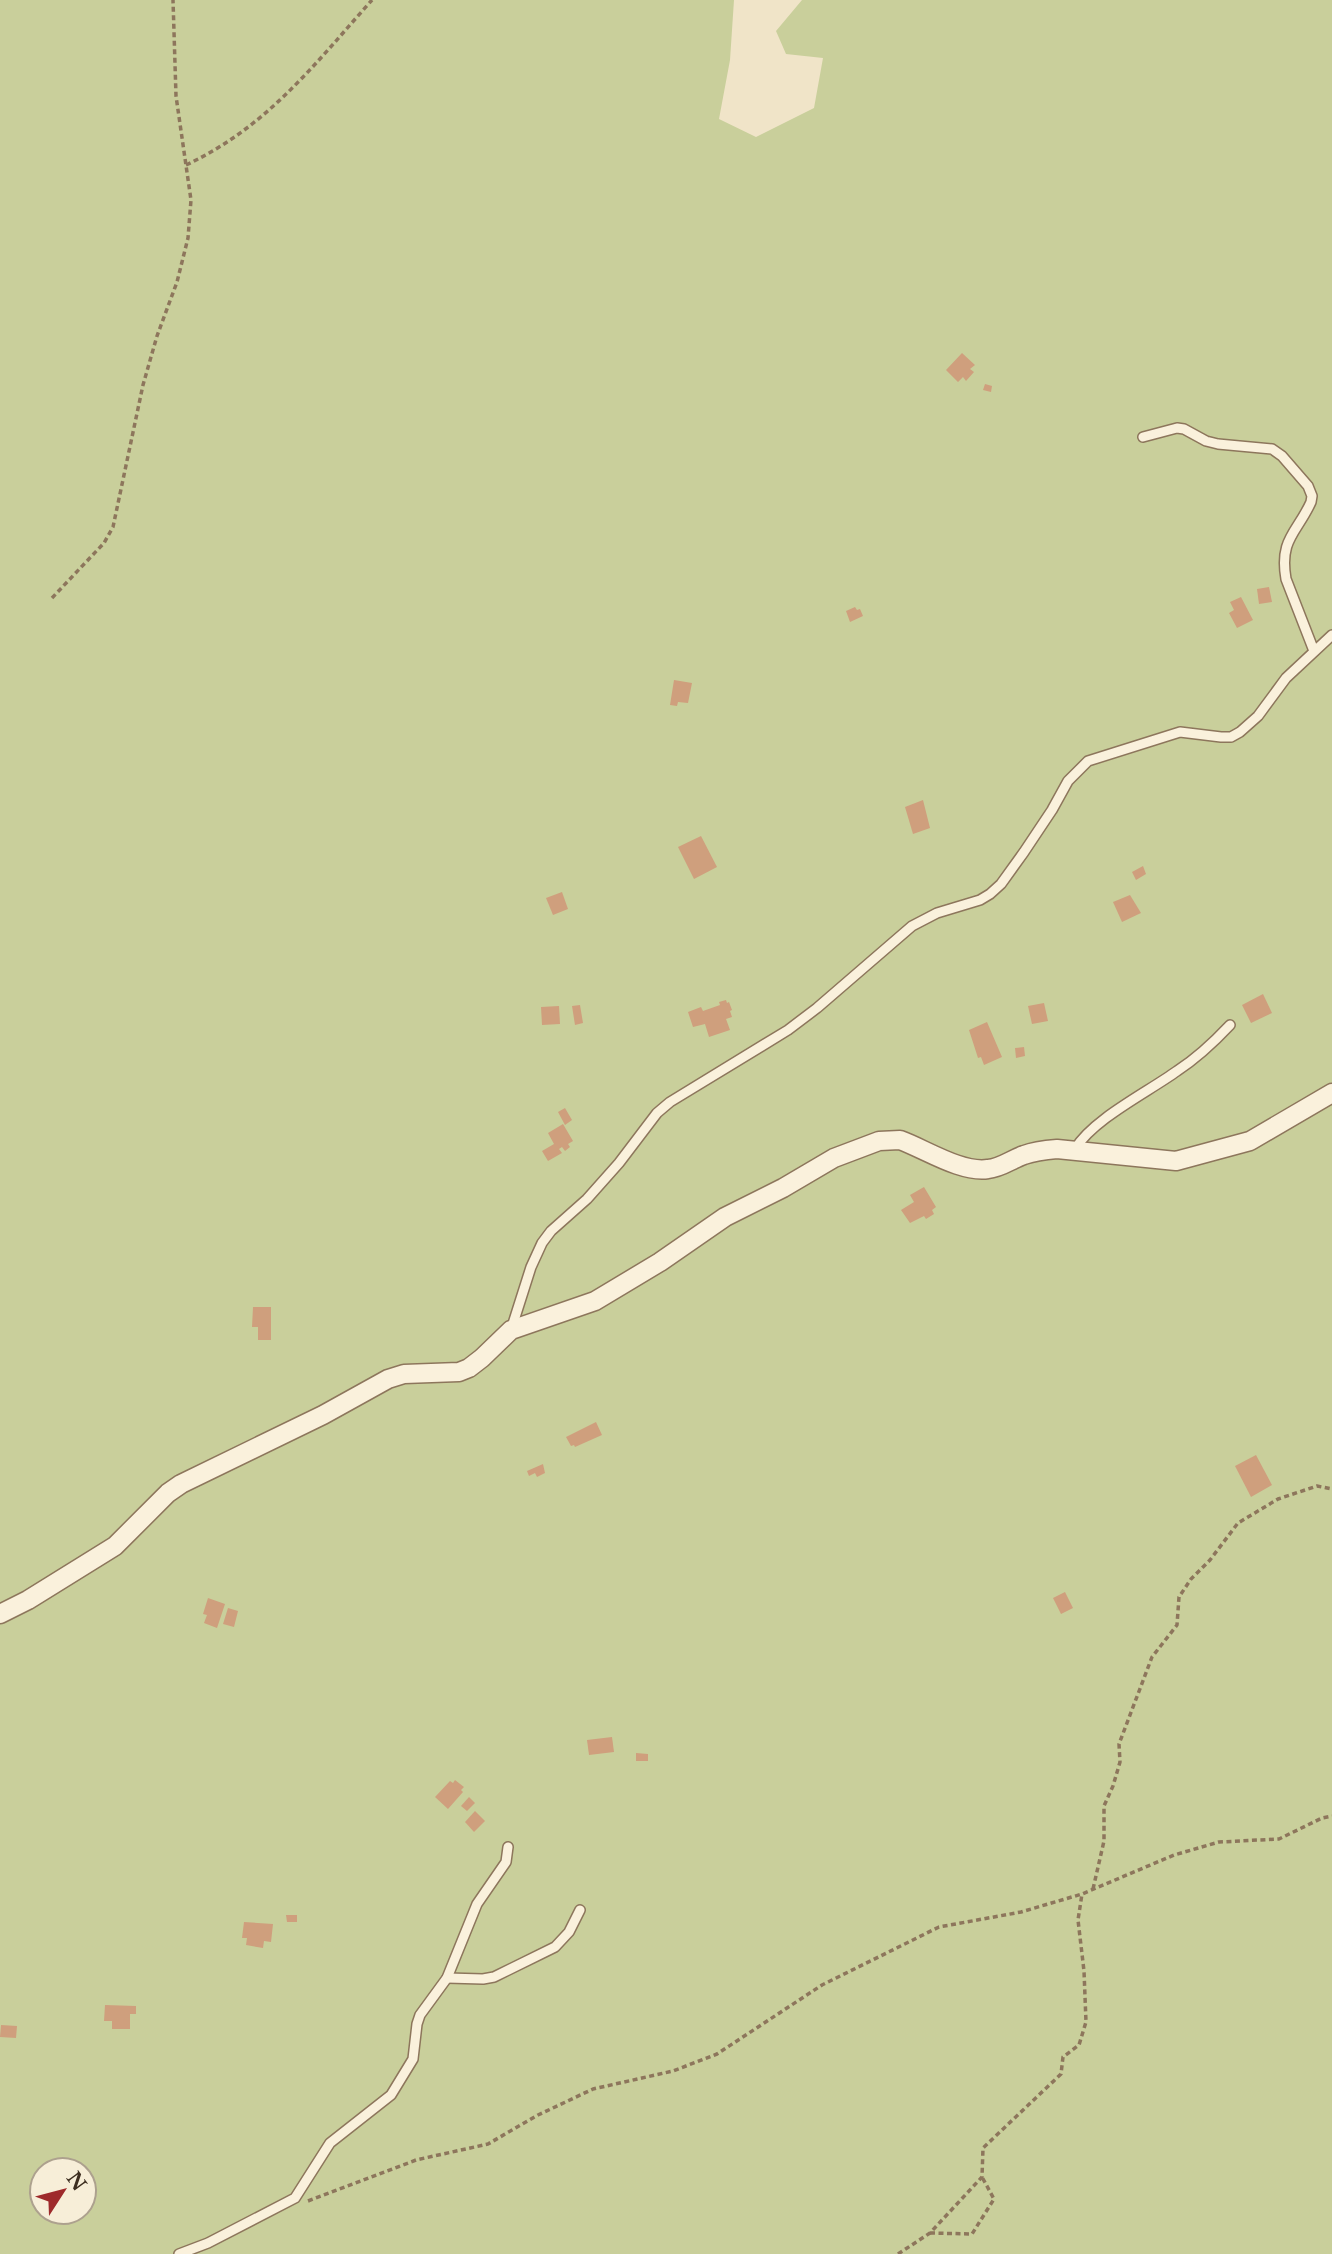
<svg xmlns="http://www.w3.org/2000/svg" width="1332" height="2254" font-family="'Libre Baskerville',serif">
  <style>
    .green { fill: #c9cf9b; fill-rule: evenodd }
    .building { fill: #cf9f7d }
    .lines { fill: none; stroke-linecap: round; stroke-linejoin: round }
    .service-casing { stroke: #8d765c; stroke-width: 12 }
    .minor-casing { stroke: #8d765c; stroke-width: 21 }
    .path { stroke: #8d765c; stroke-width: 3.5; stroke-dasharray: 5 3.5; stroke-linecap: butt }
    .service { stroke: #faf1dc; stroke-width: 9 }
    .minor { stroke: #faf1dc; stroke-width: 18 }
  </style>
  <rect width="100%" height="100%" fill="#f0e4c8"/>
  <!-- green -->
  <path class="green" d="M0 0H734L730 60 719 119 756 137 814 108 823 58 786 54 776 31 802 0H1332V2254H0ZM42 2170H84V2212H42Z"/>
  <!-- building -->
  <g class="building">
    <path d="M962 353 975 365 970 369 974 372 966 381 963 377 958 382 946 370Z"/>
    <path d="M985 384 992 386 991 392 983 390Z"/>
    <path d="M1269 587 1272 602 1259 604 1257 589Z"/>
    <path d="M1241 597 1253 620 1237 628 1229 613 1234 610 1230 602Z"/>
    <path d="M855 607 857 610 860 609 863 616 850 622 846 611Z"/>
    <path d="M674 680 692 683 688 703 678 702 677 706 670 705Z"/>
    <path d="M923 800 930 828 913 834 905 807Z"/>
    <path d="M701 836 717 867 694 879 678 847Z"/>
    <path d="M1143 866 1146 874 1136 880 1132 872Z"/>
    <path d="M562 892 568 909 553 915 546 898Z"/>
    <path d="M1130 895 1141 913 1122 922 1113 902Z"/>
    <path d="M1263 994 1272 1013 1251 1023 1242 1005Z"/>
    <path d="M726 1000 727 1003 729 1002 732 1010 730 1011 732 1017 726 1019 730 1030 709 1037 705 1024 693 1027 688 1012 701 1007 703 1011 720 1005 719 1002Z"/>
    <path d="M1044 1003 1048 1021 1032 1024 1028 1006Z"/>
    <path d="M580 1005 583 1023 575 1025 572 1006Z"/>
    <path d="M559 1006 560 1024 542 1025 541 1007Z"/>
    <path d="M987 1022 1002 1057 984 1065 981 1057 978 1058 969 1030Z"/>
    <path d="M1024 1047 1025 1056 1016 1058 1015 1048Z"/>
    <path d="M565 1108 572 1120 565 1125 558 1112Z"/>
    <path d="M563 1124 573 1141 568 1144 570 1147 565 1151 562 1147 559 1149 562 1153 548 1161 542 1151 554 1144 548 1133Z"/>
    <path d="M924 1187 936 1207 932 1210 934 1214 926 1219 924 1216 910 1223 901 1210 914 1202 910 1195Z"/>
    <path d="M253 1307H271V1340H258V1327H252Z"/>
    <path d="M596 1422 602 1435 575 1447 574 1445 571 1446 566 1437Z"/>
    <path d="M1256 1455 1272 1485 1251 1497 1235 1466Z"/>
    <path d="M543 1464 545 1473 537 1477 535 1473 529 1476 527 1471Z"/>
    <path d="M1065 1592 1073 1608 1061 1614 1053 1598Z"/>
    <path d="M208 1598 225 1604 217 1628 204 1623 207 1615 203 1614Z"/>
    <path d="M228 1608 238 1611 234 1627 223 1624Z"/>
    <path d="M612 1737 614 1752 589 1755 587 1740Z"/>
    <path d="M636 1753 648 1754V1761H636Z"/>
    <path d="M455 1780 464 1787 461 1790 463 1792 448 1809 435 1797 450 1781 453 1783Z"/>
    <path d="M469 1797 475 1803 467 1811 461 1806Z"/>
    <path d="M475 1811 485 1821 474 1832 465 1822Z"/>
    <path d="M286 1915H297V1922H287Z"/>
    <path d="M244 1922 273 1924 271 1942 264 1941 263 1948 246 1945 247 1938H242Z"/>
    <path d="M105 2005 136 2006V2014H130V2029H112V2021H104Z"/>
    <path d="M1 2025 17 2026 16 2038 0 2037Z"/>
  </g>
  <g class="lines">
    <defs>
      <g id="service">
        <path d="M1143 437 1177 428 1184 429 1206 441 1218 444 1272 449 1282 456 1308 486 1312 496 1311 502C1297 533 1279 539 1286 579L1314 651"/>
        <path d="M1075 1149C1093 1119 1148 1092 1177 1071 1197 1058 1214 1042 1230 1025"/>
        <path d="M511 1330 531 1267 542 1243 551 1231 587 1199 619 1163 657 1113 670 1102 788 1030 817 1008 912 926 937 913 980 900 990 894 1001 884 1024 852 1052 810 1068 781 1088 761 1180 732 1221 737H1231L1240 732 1258 716 1286 678 1332 635"/>
        <path d="M447 1978 483 1979 494 1977 555 1947 569 1932 580 1910"/>
        <path d="M179 2254 208 2243 295 2198 330 2143 391 2095 413 2059 417 2024 420 2015 447 1978 477 1904 506 1862 508 1847"/>
      </g>
      <path id="minor" d="M0 1614 28 1600 115 1546 168 1493 181 1484 323 1415 388 1379 404 1374 459 1372 469 1368 482 1358 511 1330 595 1301 660 1262 725 1217 783 1188 834 1158 879 1141 900 1140C925 1149 961 1173 988 1169 1001 1168 1012 1159 1024 1155 1035 1151 1045 1150 1057 1149L1176 1161 1250 1141 1332 1093"/>
    </defs>
    <!-- service casing -->
    <use href="#service" class="service-casing"/>
    <!-- minor casing -->
    <use href="#minor" class="minor-casing"/>
    <!-- path -->
    <g class="path">
      <path d="M186 165C267 127 314 65 372 0"/>
      <path d="M52 598 104 543 113 527 143 385 157 336 177 282 188 238 191 200 176 96 173 0"/>
      <path d="M1093 1889 1104 1841V1806L1113 1786 1120 1762 1119 1744 1152 1657 1177 1625 1179 1597 1191 1579 1210 1560 1238 1523 1278 1499 1317 1486 1332 1489"/>
      <path d="M308 2201 416 2160 488 2144 538 2115 593 2089 673 2071 717 2054 822 1985 939 1927 1021 1912 1082 1894 1174 1855 1219 1842 1279 1839 1322 1818 1332 1816"/>
      <path d="M930 2233 972 2234 994 2199 982 2177"/>
      <path d="M898 2254 930 2233 982 2177 983 2148 1061 2074 1063 2057 1079 2045 1086 2022 1084 1971 1078 1920 1082 1894"/>
    </g>
    <!-- service -->
    <use href="#service" class="service"/>
    <!-- minor -->
    <use href="#minor" class="minor"/>
  </g>
  <!-- north arrow -->
  <g transform="translate(63 2191) rotate(54)"><circle r="33" fill="#f7eed8" stroke="#ada18e" stroke-width="2"/>
  <path d="M0-5L12 26L0 18L-12 26Z" fill="#9e2a2b"/>
  <text y="-10" font-size="19" font-weight="bold" text-anchor="middle" fill="#3d2e20">N</text>
  </g>
</svg>
